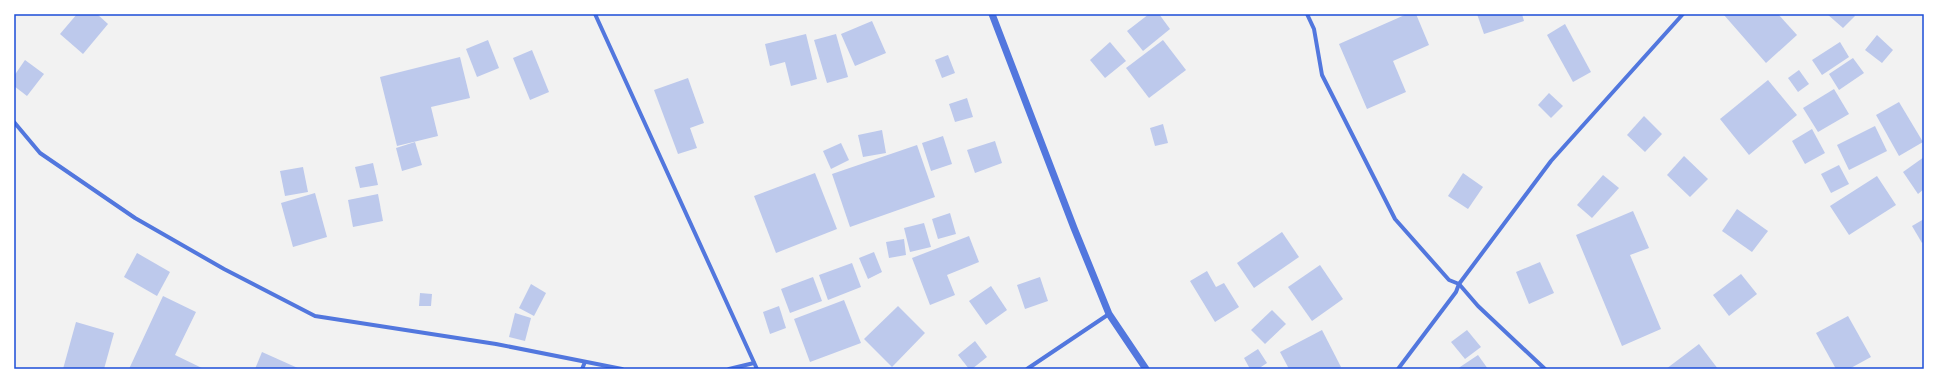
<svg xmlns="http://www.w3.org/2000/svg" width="1938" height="383" font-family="Commissioner,sans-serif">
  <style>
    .building { fill: #bdc9ec }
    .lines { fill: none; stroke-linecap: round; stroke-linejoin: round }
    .minor { stroke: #5277de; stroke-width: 4 }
    .tertiary { stroke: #5277de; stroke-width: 7 }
    .neatline { fill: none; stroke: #1d4ed8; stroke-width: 1.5 }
  </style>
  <rect width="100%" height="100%" fill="#f2f2f2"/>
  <!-- building -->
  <g class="building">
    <path d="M77 14H97L108 24 83 54 60 34Z"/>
    <path d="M1149 14H1159L1170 29 1143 51 1127 31Z"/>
    <path d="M1407 14H1416L1429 45 1393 61 1406 92 1367 109 1339 44Z"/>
    <path d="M1477 14H1522L1524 21 1484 34Z"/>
    <path d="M1726 14H1778L1797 35 1766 63 1724 15Z"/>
    <path d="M1827 14H1853L1855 16 1843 28Z"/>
    <path d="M872 21 886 53 855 66 841 34Z"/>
    <path d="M1565 24 1591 72 1573 82 1547 35Z"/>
    <path d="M806 34 817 79 791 86 785 62 770 66 765 44Z"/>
    <path d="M836 34 848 77 827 83 814 40Z"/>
    <path d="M1877 35 1893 50 1882 63 1865 50Z"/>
    <path d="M488 40 499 68 477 77 466 49Z"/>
    <path d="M1163 40 1186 70 1149 98 1126 68Z"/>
    <path d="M1110 42 1126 61 1105 78 1090 60Z"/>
    <path d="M1840 42 1849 57 1822 75 1812 60Z"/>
    <path d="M532 50 549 92 530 100 513 58Z"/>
    <path d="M948 55 955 73 942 78 935 60Z"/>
    <path d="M460 57 470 98 431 107 438 136 397 146 380 77Z"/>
    <path d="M1853 58 1864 73 1839 90 1829 74Z"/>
    <path d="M25 60 44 74 27 96 14 86V76Z"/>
    <path d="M1799 70 1809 84 1798 92 1788 78Z"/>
    <path d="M688 78 704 123 690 128 697 148 678 154 654 90Z"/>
    <path d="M1768 80 1797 115 1749 155 1720 119Z"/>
    <path d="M1834 89 1849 114 1818 132 1803 108Z"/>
    <path d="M1549 93 1563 106 1551 118 1538 105Z"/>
    <path d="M967 98 973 117 955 122 949 104Z"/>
    <path d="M1899 102 1923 142 1899 156 1876 115Z"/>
    <path d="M1644 116 1662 134 1645 152 1627 135Z"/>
    <path d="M1163 124 1168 143 1155 146 1150 128Z"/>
    <path d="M1875 126 1887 151 1849 170 1837 145Z"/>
    <path d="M1812 129 1825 153 1805 164 1792 141Z"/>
    <path d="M882 130 886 153 863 157 858 135Z"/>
    <path d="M943 136 952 164 931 171 922 143Z"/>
    <path d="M995 141 1002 163 975 173 967 150Z"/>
    <path d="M415 142 422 165 402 171 396 148Z"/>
    <path d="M841 143 849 160 831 169 823 151Z"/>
    <path d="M917 145 935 197 850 227 832 174Z"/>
    <path d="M1684 156 1708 179 1690 197 1667 175Z"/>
    <path d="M1924 157V189L1918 194 1903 172Z"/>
    <path d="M373 163 378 185 360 188 355 167Z"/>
    <path d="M1839 165 1849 184 1831 193 1821 174Z"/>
    <path d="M303 167 308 192 285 196 280 171Z"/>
    <path d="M815 173 837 229 776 253 754 196Z"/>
    <path d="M1463 173 1483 187 1468 209 1448 196Z"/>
    <path d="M1603 175 1619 188 1592 218 1577 205Z"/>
    <path d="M1877 176 1896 205 1849 235 1830 206Z"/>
    <path d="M315 193 327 237 293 247 281 203Z"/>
    <path d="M378 194 383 221 353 227 348 200Z"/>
    <path d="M1737 209 1768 231 1752 252 1722 231Z"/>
    <path d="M1633 211 1649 248 1630 255 1661 329 1622 346 1576 235Z"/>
    <path d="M950 213 956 234 938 239 932 219Z"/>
    <path d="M1924 219V241L1922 243 1912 226Z"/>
    <path d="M924 223 931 247 910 252 904 228Z"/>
    <path d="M1282 232 1299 257 1254 288 1237 263Z"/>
    <path d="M969 236 979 262 947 275 955 295 930 305 912 258Z"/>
    <path d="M904 239 906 255 889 258 886 242Z"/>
    <path d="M874 252 882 272 868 279 859 258Z"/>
    <path d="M137 253 170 272 157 296 124 277Z"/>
    <path d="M1540 262 1554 293 1529 304 1516 272Z"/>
    <path d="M852 263 861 287 828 300 819 275Z"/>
    <path d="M1320 265 1343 299 1312 321 1288 287Z"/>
    <path d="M1207 271 1216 287 1224 283 1239 307 1215 322 1190 281Z"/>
    <path d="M1741 274 1757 294 1729 316 1713 295Z"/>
    <path d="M813 277 822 301 790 313 781 289Z"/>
    <path d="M1040 277 1048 301 1025 309 1017 285Z"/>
    <path d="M531 284 546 293 534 316 519 308Z"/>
    <path d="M991 286 1007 310 986 325 969 301Z"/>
    <path d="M420 293 432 294 431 306H419Z"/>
    <path d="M163 296 196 312 175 355 204 369H129Z"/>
    <path d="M844 300 861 343 810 362 794 319Z"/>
    <path d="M779 306 786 328 770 334 763 312Z"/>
    <path d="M898 306 925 333 892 367 864 339Z"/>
    <path d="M1272 310 1286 324 1265 344 1251 330Z"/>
    <path d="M515 313 531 318 525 341 509 337Z"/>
    <path d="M1848 316 1871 357 1849 369H1836L1816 333Z"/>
    <path d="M76 322 114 333 104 369H63Z"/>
    <path d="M1322 330 1341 367 1337 369H1289L1280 352Z"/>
    <path d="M1467 330 1481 347 1465 359 1451 342Z"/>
    <path d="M975 341 987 357 972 369H969L958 355Z"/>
    <path d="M1699 344 1718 369H1666Z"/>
    <path d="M1258 349 1267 363 1258 369H1250L1244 358Z"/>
    <path d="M262 352 300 369H255Z"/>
    <path d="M1478 355 1488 369H1457Z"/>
  </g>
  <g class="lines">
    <!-- minor -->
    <g class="minor">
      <path d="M595 14 757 369"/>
      <path d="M1307 14 1314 29 1322 75 1395 219 1449 280 1459 284 1478 306 1545 369"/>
      <path d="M14 122 40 153 135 218 224 269 315 316 496 344 622 369"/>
      <path d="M582 369 585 362"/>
      <path d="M729 369 754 363"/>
      <path d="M1027 369 1109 314"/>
      <path d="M1398 369 1456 292 1459 284 1551 161 1683 14"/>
    </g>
    <!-- tertiary -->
    <path class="tertiary" d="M992 14 1074 228 1109 314 1146 369"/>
  </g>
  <!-- border -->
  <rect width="1938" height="383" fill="none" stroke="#ffffff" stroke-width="30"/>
  <rect x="15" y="15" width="1908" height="353" class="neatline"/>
</svg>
